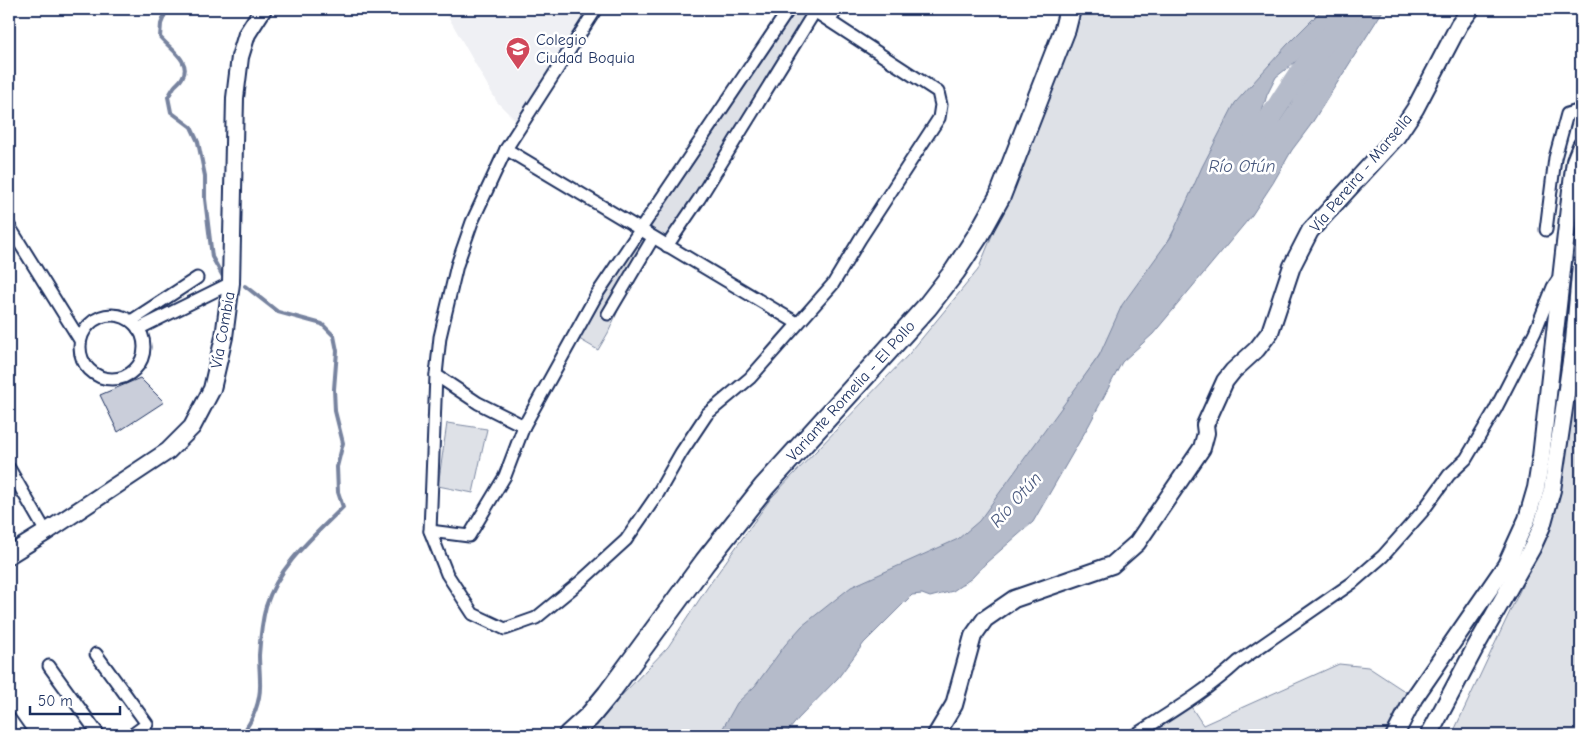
<svg xmlns="http://www.w3.org/2000/svg" width="1590" height="744" font-family="'Comic Neue',sans-serif">
  <style>
    .built { fill: #eff0f4 }
    .green { fill: #dee1e7; stroke: #7c88a2 }
    .water { fill: #b5bbca; stroke: #77839f; fill-rule: evenodd }
    .lines { fill: none; stroke-linecap: round; stroke-linejoin: round }
    .stream { stroke: #77839f; stroke-width: 4 }
    .river { stroke: #b5bbca; stroke-width: 21 }
    .building { fill: #caceda; stroke: #1b2f5e }
    .street-casing { stroke: #1b2f5e; stroke-width: 15 }
    .secondary-casing { stroke: #1b2f5e; stroke-width: 20 }
    .highway-casing { stroke: #1b2f5e; stroke-width: 24 }
    .street { stroke: #fff; stroke-width: 11 }
    .secondary { stroke: #fff; stroke-width: 16 }
    .highway { stroke: #fff; stroke-width: 20 }
    .labels { text-anchor: middle; dominant-baseline: central; stroke-width: 5; stroke-linejoin: round; paint-order: stroke }
    .poi-label { font-size: 16px; fill: #1b2f5e; stroke: #fff; text-anchor: start }
    .street-label { font-size: 16px; fill: #1b2f5e; stroke: #fff }
    .water-label { font-size: 18px; font-style: italic; fill: #49597e; stroke: #fff }
  </style>
  <rect width="100%" height="100%" fill="#fff"/>
  <filter id="ink" filterUnits="userSpaceOnUse"><feTurbulence type="fractalNoise" baseFrequency=".02" numOctaves="2"/><feDisplacementMap in="SourceGraphic" scale="10" xChannelSelector="R" yChannelSelector="G"/><feConvolveMatrix kernelMatrix="1 2 1 2 8 2 1 2 1" color-interpolation-filters="sRGB"/></filter>
  <g filter="url(#ink)">
    <!-- built -->
    <path class="built" d="M441 9H596L520 125 497 102 445 11Z"/>
    <!-- green -->
    <g class="green">
      <path d="M769 9H811L667 246 657 241 624 297 608 333 598 350 574 336 783 17Z"/>
      <path d="M1070 9H1333L1240 116 1204 187 1174 230 1133 306 1085 376 1048 444 955 554 747 735H584L668 647 707 588 771 498 909 354 978 270 1043 110Z"/>
      <path d="M1581 356V735H1452L1529 571 1548 520 1578 382Z"/>
      <path d="M447 423 487 429 473 493 438 486Z"/>
      <path d="M1339 664 1368 667 1406 692 1384 735H1136L1188 702 1203 725Z"/>
    </g>
    <!-- water -->
    <path class="water" d="M1323 9H1384L1310 126 1292 150 1273 183 1252 215 1153 334 1122 362 1089 425 1033 522 986 563 972 578 953 591 930 597 922 594 912 595 864 643 838 678 798 719 785 735H719L737 703 755 686 785 645 802 626 851 587 958 539 979 521 1099 356 1122 305 1171 237 1202 167 1235 103 1287 45ZM1314 54 1291 104 1279 122 1266 130 1259 122 1267 95 1276 77 1304 55Z"/>
    <g class="lines">
      <!-- stream -->
      <g class="stream">
        <path d="M167 9 161 24 160 37C169 48 193 62 182 78 180 82 176 84 174 87 172 90 170 94 168 97L171 112 191 127 198 142 205 176V199L212 257 225 280"/>
        <path d="M241 735C253 721 261 701 260 682 260 673 259 664 259 655 260 640 262 621 266 606 279 565 314 536 343 507L338 492 337 467 343 443 335 411 334 389 337 351 334 336 322 324 278 312 245 286"/>
      </g>
      <!-- river -->
      <path class="river" d="M1248 151 1297 76 1353 9"/>
    </g>
    <!-- building -->
    <path class="building" d="M140 378 164 402 118 432 100 395Z"/>
    <g class="lines">
      <defs>
        <g id="street">
          <path d="M596 9 506 149 472 222 457 265 440 337 436 375 430 531 447 574 473 614 505 629 536 618 580 582 626 540 657 495 681 453 707 414 750 378 833 284 860 239 939 118 941 105 938 92 811 9"/>
          <path d="M830 20 837 9"/>
          <path d="M506 149 797 323"/>
          <path d="M9 226 80 340"/>
          <path d="M1546 230 1555 158 1567 114 1581 110"/>
          <path d="M667 246 699 199 815 11"/>
          <path d="M608 314 653 238"/>
          <circle cx="112" cy="347" r="32"/>
          <path d="M131 321 197 278"/>
          <path d="M138 329 231 283"/>
          <path d="M436 375 478 403 524 426"/>
          <path d="M9 468 46 532"/>
          <path d="M430 531 469 536 505 476 524 426 597 294 789 9"/>
          <path d="M96 654 147 724 132 735"/>
          <path d="M49 666 99 735"/>
          <path d="M9 718 21 735"/>
          <path d="M1135 735C1171 712 1207 691 1238 662L1352 583 1383 556 1422 512 1449 475 1466 459 1495 410 1535 332 1553 287 1559 278"/>
        </g>
        <g id="secondary">
          <path d="M9 555 46 532 168 451 192 427 212 389 224 337 231 283 235 98 240 57 247 34 263 9"/>
          <path d="M936 735 954 705 973 636 985 619 1014 599 1112 565 1137 543 1202 448 1206 433 1205 425 1225 381 1233 371 1257 349 1270 332 1292 266 1310 231 1397 136 1415 109 1459 25 1471 9"/>
          <path d="M1395 735 1414 698 1506 565 1527 519 1536 488 1541 457 1571 190 1575 161 1581 146"/>
          <path d="M1429 735 1475 648 1532 548 1542 526 1552 490 1574 341 1581 264"/>
        </g>
        <path id="highway" d="M569 735 589 717 608 694 705 562 764 487 927 307 955 271 979 234 1000 196 1065 29 1070 9"/>
      </defs>
      <!-- street casing -->
      <use href="#street" class="street-casing"/>
      <!-- secondary casing -->
      <use href="#secondary" class="secondary-casing"/>
      <!-- highway casing -->
      <use href="#highway" class="highway-casing"/>
      <!-- street -->
      <use href="#street" class="street"/>
      <!-- secondary -->
      <use href="#secondary" class="secondary"/>
      <!-- highway -->
      <use href="#highway" class="highway"/>
    </g>
  </g>
  <!-- icons -->
  <defs>
    <symbol id="school-pin" viewBox="-11 -11 22 30"><path d="M0 17L-7.5 6A9.5 9.5 0 1 1 7.5 6Z" fill="#d1495b" stroke="#fff"/><path d="M0-5L7-2L0 1L-7-2ZM-4 1L0 2.5L4 1V4Q0 6-4 4Z" fill="#fff"/></symbol>
  </defs>
  <g fill-rule="evenodd">
    <use href="#school-pin" x="504" y="35" width="28" height="38"/>
  </g>
  <g class="labels">
    <!-- poi labels -->
    <g class="poi-label">
      <text x="536" y="40">Colegio<tspan x="536" dy="18">Ciudad Boquia</tspan></text>
    </g>
    <!-- street labels -->
    <g class="street-label">
      <text transform="translate(1361 173) rotate(-50)">Vía Pereira - Marsella</text>
      <text transform="translate(223 330) rotate(-80)">Vía Combia</text>
      <text transform="translate(851 391) rotate(-48)">Variante Romelia - El Pollo</text>
    </g>
    <!-- water labels -->
    <g class="water-label">
      <text x="1242" y="166">Río Otún</text>
      <text transform="translate(1016 500) rotate(-48)">Río Otún</text>
    </g>
  </g>
  <!-- margin -->
  <rect width="1590" height="744" fill="none" stroke="#fff" stroke-width="30"/>
  <rect x="15" y="15" width="1560" height="714" fill="none" stroke="#1b2f5e" stroke-width="2" filter="url(#ink)"/>
  <!-- scale -->
  <path d="M30 706v8h90v-8" fill="none" stroke="#1b2f5e" stroke-width="2.5"/>
  <text x="38" y="706" font-size="15" fill="#1b2f5e" stroke="#ffffff" stroke-width="4" paint-order="stroke">50 m</text>
</svg>
